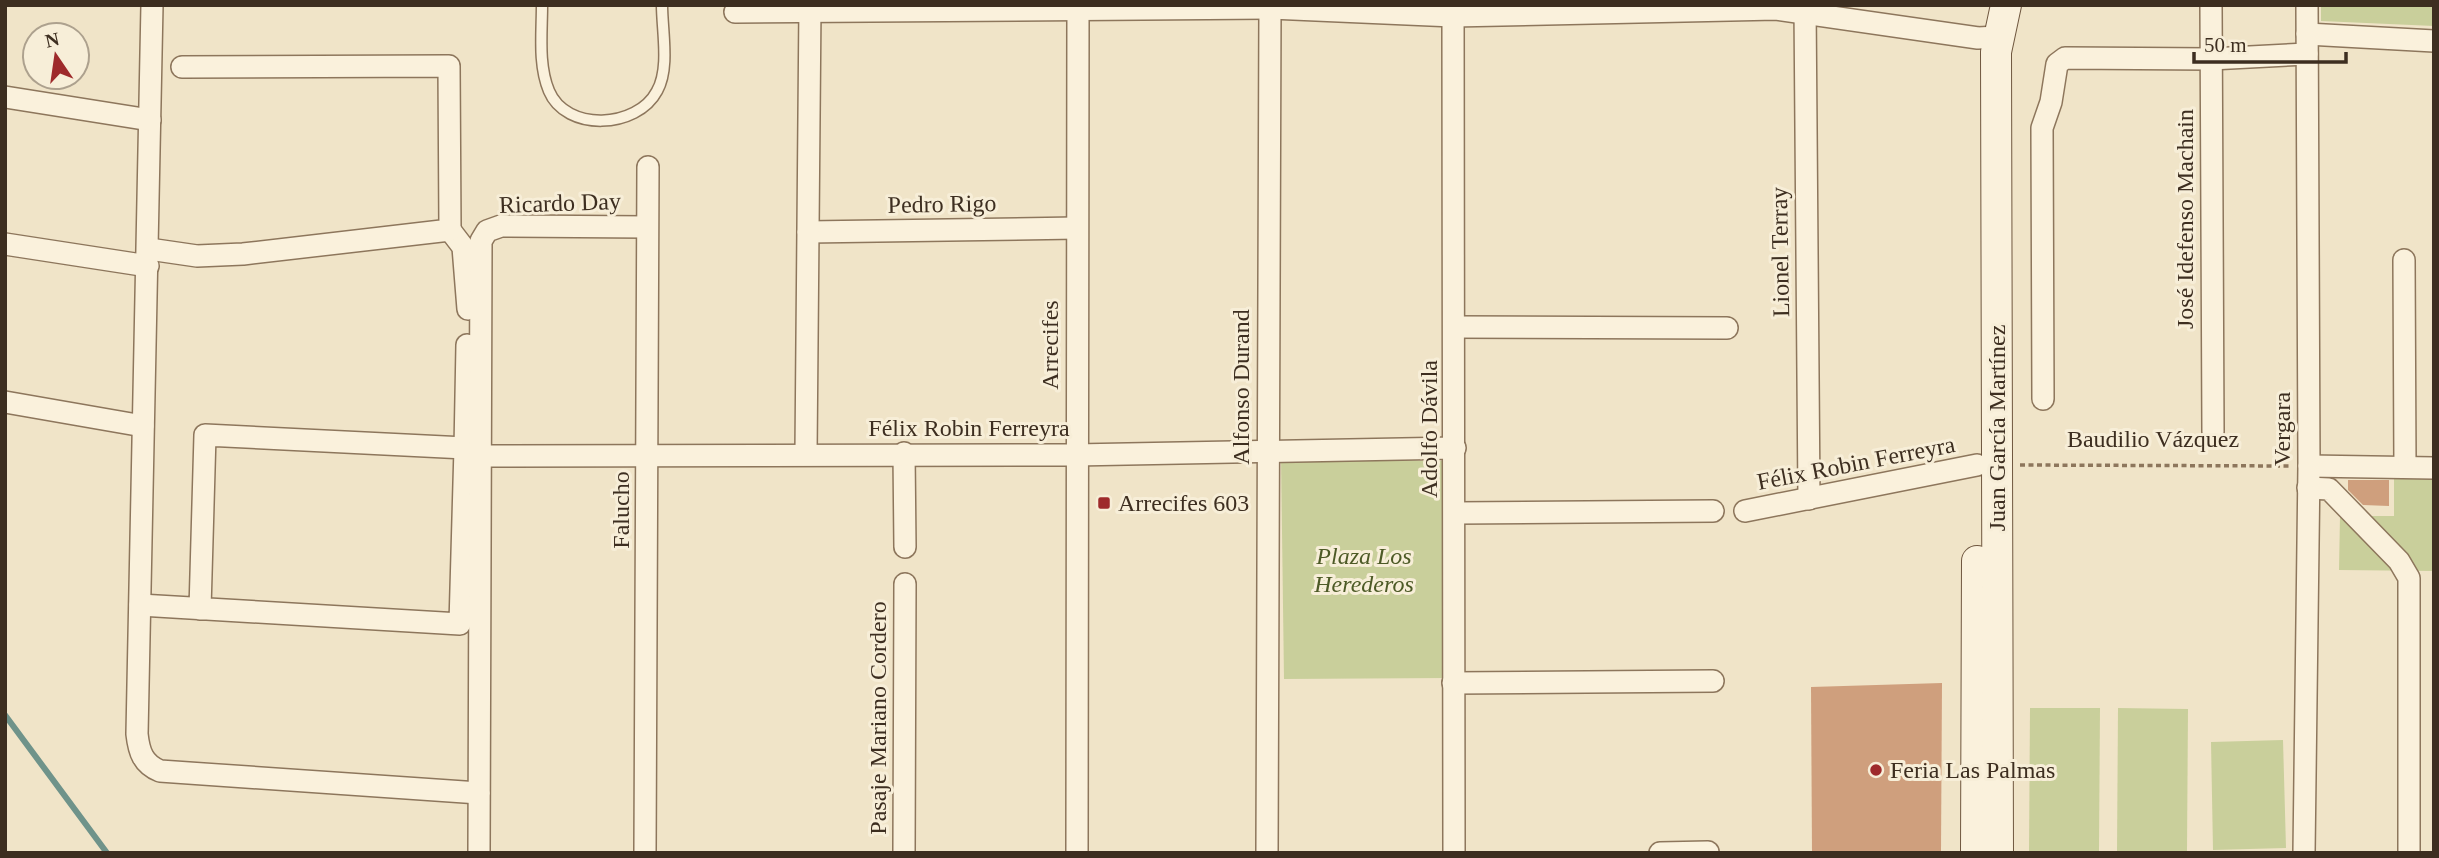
<svg xmlns="http://www.w3.org/2000/svg" width="2439" height="858" font-family="'Times New Roman',serif">
  <style>
    .green { fill: #c9cf9b }
    .lines { fill: none; stroke-linecap: round; stroke-linejoin: round }
    .stream { stroke: #6f938a; stroke-width: 6 }
    .building { fill: #cf9f7d }
    .lane-casing { stroke: #8d765c; stroke-width: 13 }
    .street-casing { stroke: #8d765c; stroke-width: 24 }
    .secondary-casing { stroke: #6f573f; stroke-width: 32 }
    .path { stroke: #8d765c; stroke-width: 3.5; stroke-dasharray: 5 3.5; stroke-linecap: butt }
    .lane { stroke: #faf1dc; stroke-width: 10 }
    .street { stroke: #faf1dc; stroke-width: 21 }
    .secondary { stroke: #faf1dc; stroke-width: 30 }
    .poi-dot { fill: #9e2a2b; stroke: #f7eed8; stroke-width: 2.5 }
    .labels { text-anchor: middle; dominant-baseline: central; stroke-width: 6; stroke-linejoin: round; paint-order: stroke }
    .street-label { font-size: 24px; fill: #3d2e20; stroke: #f7eed8 }
    .poi-label { font-size: 24px; fill: #3d2e20; stroke: #f7eed8; text-anchor: start }
    .park-label { font-size: 24px; font-style: italic; fill: #4d5a26; stroke: #f7eed8 }
  </style>
  <rect width="100%" height="100%" fill="#f0e4c8"/>
  <!-- green -->
  <g class="green">
    <path d="M2321 5H2434V26L2321 21Z"/>
    <path d="M1281 458 1444 461 1447 678 1284 679Z"/>
    <path d="M2394 478 2434 479V571L2339 570 2340 516H2394Z"/>
    <path d="M2030 708H2100L2099 851H2029Z"/>
    <path d="M2118 708 2188 709 2187 852 2117 851Z"/>
    <path d="M2283 740 2286 848 2213 850 2211 742Z"/>
  </g>
  <g class="lines">
    <!-- stream -->
    <path class="stream" d="M5 715 107 853"/>
  </g>
  <!-- building -->
  <g class="building">
    <path d="M2348 480H2389V506L2363 505 2348 490Z"/>
    <path d="M1942 683 1941 853H1812L1811 687Z"/>
  </g>
  <g class="lines">
    <defs>
      <path id="lane" d="M542 5C542 33 538 65 549 91 566 132 637 129 657 91 670 68 662 31 662 5"/>
      <g id="street">
        <path d="M152 5 137 734C139 752 143 764 160 771L479 793"/>
        <path d="M1453 5 1454 853"/>
        <path d="M1805 5 1809 499"/>
        <path d="M2211 5 2213 432"/>
        <path d="M735 12 1270 8 1453 16 1776 9 1978 38 1997 37"/>
        <path d="M2307 34 2434 41"/>
        <path d="M5 97 150 120"/>
        <path d="M450 230 463 247 468 309"/>
        <path d="M808 232 1077 228"/>
        <path d="M5 244 148 266"/>
        <path d="M149 249 197 256 243 254 450 230 449 66 182 67"/>
        <path d="M2404 260 2405 467"/>
        <path d="M1455 327 1727 328"/>
        <path d="M2043 399 2042 128 2051 102 2057 64 2065 58 2211 59 2307 54"/>
        <path d="M5 402 143 426"/>
        <path d="M465 448 467 345"/>
        <path d="M806 453 810 5"/>
        <path d="M904 453 905 547"/>
        <path d="M482 456 1075 455 1455 448"/>
        <path d="M2309 466 2434 468"/>
        <path d="M2308 488 2329 489 2399 561 2409 578V853"/>
        <path d="M1745 511 1977 465"/>
        <path d="M1456 513 1713 511"/>
        <path d="M140 605 460 624 465 448 205 435 200 609"/>
        <path d="M1453 683 1713 681"/>
        <path d="M479 853 481 241 487 231 501 226 647 227"/>
        <path d="M645 853 648 167"/>
        <path d="M904 853 905 584"/>
        <path d="M1077 853 1078 5"/>
        <path d="M1267 853 1270 5"/>
        <path d="M1660 853 1708 852"/>
        <path d="M2304 853 2309 466 2307 5"/>
      </g>
      <g id="secondary">
        <path d="M1976 853 1977 561"/>
        <path d="M1998 853 1996 52 2006 5"/>
      </g>
    </defs>
    <!-- lane casing -->
    <use href="#lane" class="lane-casing"/>
    <!-- street casing -->
    <use href="#street" class="street-casing"/>
    <!-- secondary casing -->
    <use href="#secondary" class="secondary-casing"/>
    <!-- path -->
    <path class="path" d="M2020 465 2289 466"/>
    <!-- lane -->
    <use href="#lane" class="lane"/>
    <!-- street -->
    <use href="#street" class="street"/>
    <!-- secondary -->
    <use href="#secondary" class="secondary"/>
  </g>
  <!-- markers -->
  <g class="poi-dot">
    <rect x="1097" y="496" width="14" height="14" rx="3.5"/>
    <circle cx="1876" cy="770" r="7"/>
  </g>
  <g class="labels">
    <!-- street labels -->
    <g class="street-label">
      <text transform="translate(560 203) rotate(-2)">Ricardo Day</text>
      <text transform="translate(942 204) rotate(-1)">Pedro Rigo</text>
      <text transform="translate(2185 219) rotate(-90)">José Idefenso Machain</text>
      <text transform="translate(1780 252) rotate(-91)">Lionel Terray</text>
      <text transform="translate(1050 345) rotate(-90)">Arrecifes</text>
      <text transform="translate(1241 387) rotate(-90)">Alfonso Durand</text>
      <text x="969" y="428">Félix Robin Ferreyra</text>
      <text transform="translate(1997 428) rotate(-90)">Juan García Martínez</text>
      <text transform="translate(1429 429) rotate(-90)">Adolfo Dávila</text>
      <text transform="translate(2282 429) rotate(-90)">Vergara</text>
      <text x="2153" y="439">Baudilio Vázquez</text>
      <text transform="translate(1856 463) rotate(-11)">Félix Robin Ferreyra</text>
      <text transform="translate(621 510) rotate(-90)">Falucho</text>
      <text transform="translate(878 718) rotate(-90)">Pasaje Mariano Cordero</text>
    </g>
    <!-- poi labels -->
    <g class="poi-label">
      <text x="1118" y="503">Arrecifes 603</text>
      <text x="1890" y="770">Feria Las Palmas</text>
    </g>
    <!-- park labels -->
    <g class="park-label">
      <text x="1364" y="556">Plaza Los<tspan x="1364" dy="28">Herederos</tspan></text>
    </g>
  </g>
  <!-- border -->
  <rect width="2439" height="858" fill="none" stroke="#3d2e20" stroke-width="14"/>
  <!-- north arrow -->
  <g transform="translate(56 56) rotate(347)"><circle r="33" fill="#f7eed8" stroke="#ada18e" stroke-width="2"/>
  <path d="M0-5L12 26L0 18L-12 26Z" fill="#9e2a2b"/>
  <text y="-10" font-size="19" font-weight="bold" text-anchor="middle" fill="#3d2e20">N</text>
  </g>
  <!-- scale -->
  <path d="M2194 52v10h152v-10" fill="none" stroke="#3d2e20" stroke-width="3.5"/>
  <text x="2204" y="52" font-size="21" fill="#3d2e20" stroke="#f7eed8" stroke-width="5" paint-order="stroke">50 m</text>
</svg>
